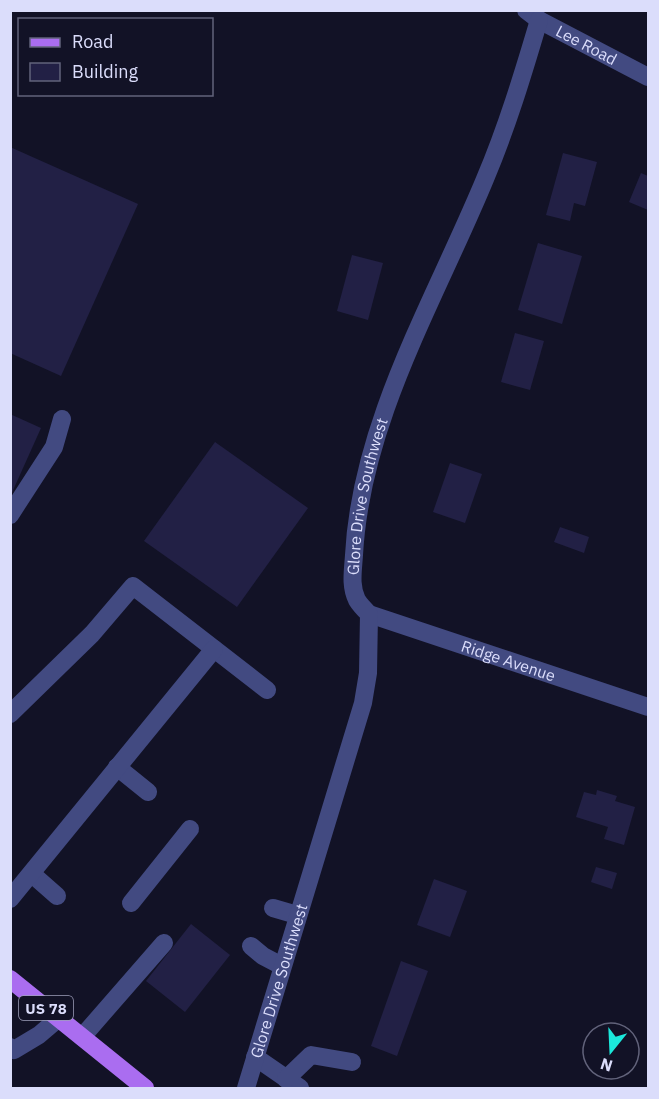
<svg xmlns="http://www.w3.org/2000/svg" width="659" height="1099" font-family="'IBM Plex Sans',sans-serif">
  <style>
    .building { fill: #222045 }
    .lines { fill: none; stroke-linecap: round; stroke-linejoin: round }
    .minor { stroke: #424a81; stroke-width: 18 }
    .major { stroke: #aa6df0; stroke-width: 18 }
    .labels { text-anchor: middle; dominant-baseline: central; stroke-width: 4.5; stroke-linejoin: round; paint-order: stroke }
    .shield { fill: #121226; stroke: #9fa0bb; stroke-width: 1.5 }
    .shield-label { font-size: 15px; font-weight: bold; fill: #dbddfb }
    .street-label { font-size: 16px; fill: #dbddfb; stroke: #121226 }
  </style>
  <rect width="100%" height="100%" fill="#121226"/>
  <!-- building -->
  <g class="building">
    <path d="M10 147 138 204 61 376 10 353Z"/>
    <path d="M563 153 597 162 585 206 574 203 570 221 546 215Z"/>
    <path d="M641 173 648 176V210L629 202Z"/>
    <path d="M538 243 582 256 562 324 518 310Z"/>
    <path d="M352 255 383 263 368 320 337 311Z"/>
    <path d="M515 333 544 341 530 390 501 382Z"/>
    <path d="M10 414 41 428 10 497Z"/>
    <path d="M215 442 308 508 237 607 144 541Z"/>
    <path d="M450 463 482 474 465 523 433 512Z"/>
    <path d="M560 527 589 537 584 553 554 542Z"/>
    <path d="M597 790 617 796 615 801 635 807 624 845 604 839 608 827 576 817 584 792 596 795Z"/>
    <path d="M596 867 617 873 612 889 591 882Z"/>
    <path d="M434 879 467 891 450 937 417 925Z"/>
    <path d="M191 924 230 955 185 1012 146 981Z"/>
    <path d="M401 961 428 971 397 1056 371 1046Z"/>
  </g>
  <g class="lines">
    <!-- minor -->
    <g class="minor">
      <path id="s1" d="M526 10 539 20 648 77"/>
      <path d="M10 515 54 447 62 419"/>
      <path id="s2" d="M369 614 648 707"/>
      <path d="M10 714 92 634 133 586 267 690"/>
      <path d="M117 767 148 792"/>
      <path d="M32 874 57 896"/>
      <path d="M10 899 214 649"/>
      <path d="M131 903 190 829"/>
      <path d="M273 908 297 915"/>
      <path d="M251 946 263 956 282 966"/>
      <path d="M82 1037 164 943"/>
      <path d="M10 1047 14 1050 39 1035 59 1018"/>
      <path d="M255 1057 300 1088"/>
      <path d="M286 1079 311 1055 352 1062"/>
      <path id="s3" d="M246 1088 363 703 368 673 369 614C365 610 360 605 357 600 350 586 353 571 354 555 361 422 435 300 485 179 507 127 523 74 539 20"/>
    </g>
    <!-- major -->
    <path class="major" d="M10 979 145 1088"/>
  </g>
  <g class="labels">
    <!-- shield labels -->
    <rect class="shield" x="19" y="996" width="54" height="24" rx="4.5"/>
    <g class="shield-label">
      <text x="46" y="1008">US 78</text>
    </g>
    <!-- street labels -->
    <g class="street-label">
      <text stroke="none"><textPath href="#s1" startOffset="70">Lee Road</textPath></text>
      <text stroke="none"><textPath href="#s3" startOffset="616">Glore Drive Southwest</textPath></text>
      <text stroke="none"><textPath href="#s2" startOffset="147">Ridge Avenue</textPath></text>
      <text stroke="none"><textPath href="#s3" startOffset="112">Glore Drive Southwest</textPath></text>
    </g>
  </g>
  <!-- border -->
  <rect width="659" height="1099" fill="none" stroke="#dbddfb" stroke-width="24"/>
  <!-- legend -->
  <rect x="18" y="18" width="195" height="78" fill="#121226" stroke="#62637b" stroke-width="1.5"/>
  <rect x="30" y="38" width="30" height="9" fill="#aa6df0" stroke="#62637b" stroke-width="1.5"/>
  <text x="72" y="48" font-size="18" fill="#dbddfb">Road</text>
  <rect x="30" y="63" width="30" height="18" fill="#222045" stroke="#62637b" stroke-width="1.5"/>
  <text x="72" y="78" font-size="18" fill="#dbddfb">Building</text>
  <!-- north arrow -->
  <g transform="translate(611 1051) rotate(198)"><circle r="28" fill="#121226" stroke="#62637b" stroke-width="1.5"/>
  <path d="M0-4.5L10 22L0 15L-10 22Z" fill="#1be8db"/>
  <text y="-9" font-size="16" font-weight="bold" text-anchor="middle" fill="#dbddfb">N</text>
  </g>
</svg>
